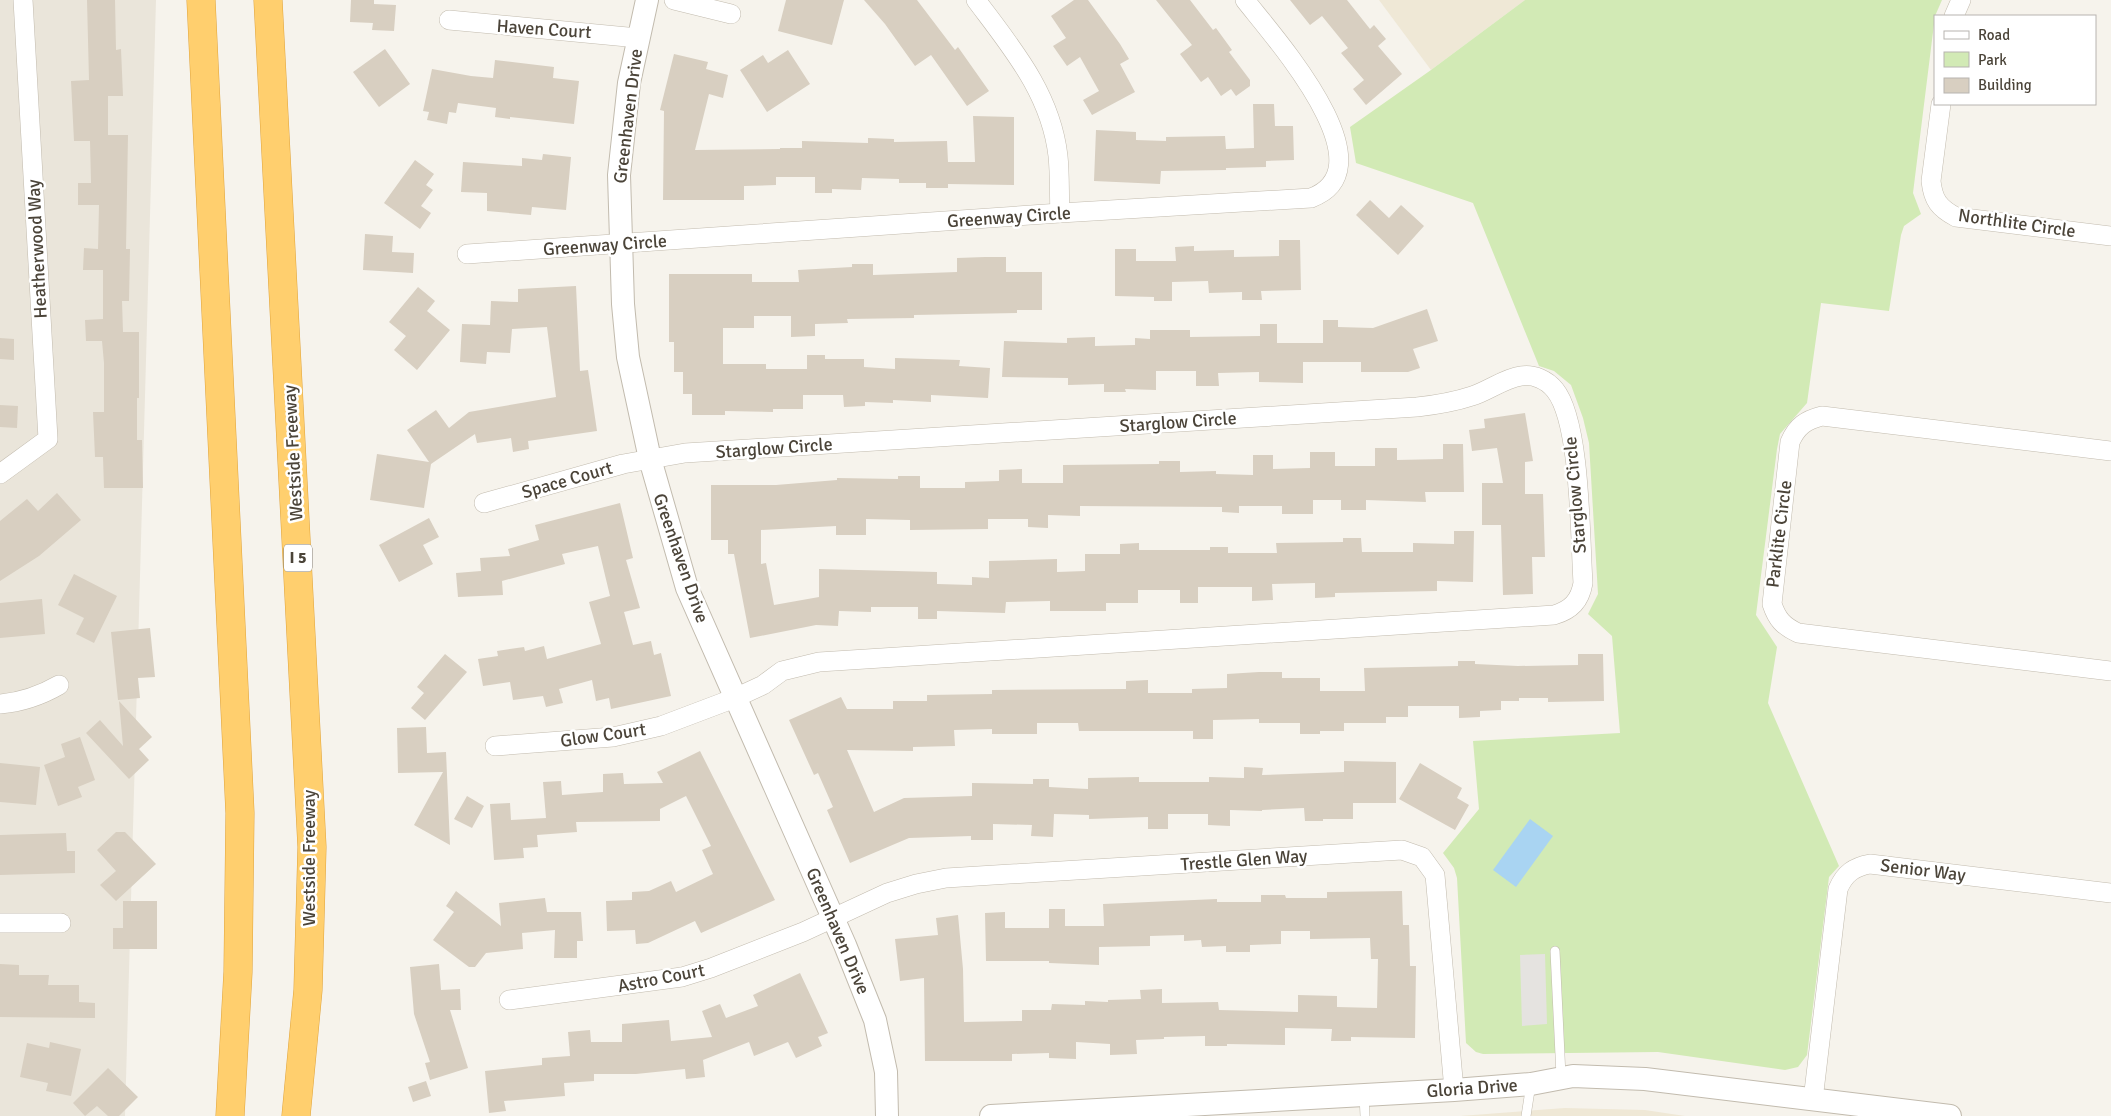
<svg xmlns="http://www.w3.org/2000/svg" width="2111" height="1116" font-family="Signika,sans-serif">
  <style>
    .residential { fill: #eae5da }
    .education { fill: #efe8d6 }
    .green { fill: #d2eab5 }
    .parking { fill: #e5e3e0 }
    .water { fill: #a9d4f2 }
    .building { fill: #d8cfc1 }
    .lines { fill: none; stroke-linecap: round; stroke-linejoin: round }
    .service-casing { stroke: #c2bbae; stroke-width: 10 }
    .minor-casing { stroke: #c2bbae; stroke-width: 20 }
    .tertiary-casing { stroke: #c2bbae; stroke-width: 24 }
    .motorway-casing { stroke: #e0a43c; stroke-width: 29 }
    .service { stroke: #fff; stroke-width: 9 }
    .minor { stroke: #fff; stroke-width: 19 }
    .tertiary { stroke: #fff; stroke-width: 22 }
    .motorway { stroke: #ffcf6e; stroke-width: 28 }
    .labels { text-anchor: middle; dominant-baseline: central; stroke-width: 5; stroke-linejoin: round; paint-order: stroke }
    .shield { fill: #fff; stroke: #817c74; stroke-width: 1 }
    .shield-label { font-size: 16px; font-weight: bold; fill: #4b4439 }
    .street-label { font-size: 18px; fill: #4b4439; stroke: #fff }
  </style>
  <rect width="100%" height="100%" fill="#f6f3ec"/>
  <!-- residential -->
  <path class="residential" d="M0 0H156L125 1116H0Z"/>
  <!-- education -->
  <g class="education">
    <path d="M1379 0H1525L1431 70Z"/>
    <path d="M1565 1108 1645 1110 1685 1116H1460Z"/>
  </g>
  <!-- green -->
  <path class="green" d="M1525 0H1942L1935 16 1913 193 1921 214 1904 226 1901 235 1889 311 1821 303 1807 403 1780 434 1777 449 1756 615 1777 647 1768 703 1839 866 1829 877 1807 1055 1798 1067 1785 1070 1658 1052 1483 1054 1476 1052 1466 1043 1457 878 1454 868 1443 853 1479 809 1473 741 1620 733 1612 636 1588 614 1598 594 1589 443 1583 418 1571 385 1554 371 1539 366 1473 203 1356 163 1350 127 1431 70Z"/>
  <!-- parking -->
  <path class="parking" d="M1545 954 1547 1024 1522 1026 1520 955Z"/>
  <!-- water -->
  <path class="water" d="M1530 819 1553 836 1516 887 1493 870Z"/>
  <!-- building -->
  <g class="building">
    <path d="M87 0H115L116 50 121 49 123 96H108V135H128L126 249H130L129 301H122L123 332H139V398H137V440H142L143 488H104L103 457H95L93 412H104V363L102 341H86L85 320 103 319V270H83L84 248 98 249 99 205H78V183H91L90 141H74L71 81 89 80Z"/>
    <path d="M351 0H374V4L396 5 394 31 372 30 373 23 350 22Z"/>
    <path d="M786 0H844L832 45 778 31Z"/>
    <path d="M864 0H917L955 50 958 47 989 91 967 106 931 55 915 66 885 24Z"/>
    <path d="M1074 0H1088L1120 44 1129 59 1120 64 1135 92 1092 115 1083 100 1099 91 1080 57 1067 66 1053 46 1066 38 1051 16Z"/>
    <path d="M1156 0H1190L1213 30 1216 28 1232 50 1229 52 1250 80V86L1236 96 1231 89 1221 96 1208 77 1201 82 1180 54 1192 45Z"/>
    <path d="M1290 0H1347L1370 29 1374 25 1386 39 1378 46 1402 74 1366 105 1353 89 1364 80 1341 53 1348 48 1322 16 1310 25Z"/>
    <path d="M385 49 410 84 379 107 353 72Z"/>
    <path d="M788 50 810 84 767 112 740 70 763 55 768 63Z"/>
    <path d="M674 54 708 62 706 69 728 75 723 98 709 94 695 150 780 149V148H802V141L868 143V138L894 139V142L947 141 948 162H975L973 116 1014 117V185L948 184V188H926V183H899V179L862 178 861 190 832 189V193H815V177H776V185L744 186V200H663L664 111 660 110Z"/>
    <path d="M495 60 554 67 553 78 579 81 574 124 510 117V119L495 117 496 108 458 103 456 113 449 112 447 124 427 120 429 112 423 111 432 69 471 76 493 78Z"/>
    <path d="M1253 104H1274L1275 126H1293L1294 160 1266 161V167L1226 168V170L1161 171 1160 184 1094 181 1096 130 1136 132V140L1166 141V137L1225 136 1226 149 1254 148Z"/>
    <path d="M543 154 571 157 566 210 532 207 531 215 487 211V193L461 192 463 162 522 166V158L542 160Z"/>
    <path d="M415 160 434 174 426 185 433 190 421 206 431 213 420 229 384 203Z"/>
    <path d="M1370 200 1389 218 1401 205 1424 226 1398 255 1356 215Z"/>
    <path d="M365 234 393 236 392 252 414 253 413 273 363 270Z"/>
    <path d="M1279 240H1300L1301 290 1261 291 1262 300H1242V292L1209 293 1208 281 1172 282V301H1154V297L1115 296V249H1136V261H1176L1175 247 1194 246V251L1234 250V257L1279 256Z"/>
    <path d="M985 257H1006V272H1042V310H1017V313L914 315V318L847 319 848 323 815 324V336L791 337V316H754V328H723V364H766V369H807V355H825V359H864V367L895 369V358L960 360 959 366 990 368 988 398 931 395V402L893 400V403L865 402V406L844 407 843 395H803V409H773V412L725 411V415H692V394H683V372H674V342H669V274H752V282H799L798 270 852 267V264H873V275L957 272V258Z"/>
    <path d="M576 286 580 371 588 370 597 431 528 441 529 449 513 452 511 438 477 443 475 434 431 464 424 508 370 500 377 454 429 462 407 430 436 410 449 428 469 412 556 397 547 327 512 329 510 353 487 352 486 364 460 362 462 324 490 325 491 301 518 302V289Z"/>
    <path d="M418 287 435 301 427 311 450 330 417 370 394 350 406 336 389 322Z"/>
    <path d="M1427 309 1438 341 1413 349 1420 368 1408 372H1361V362H1303V383L1259 382V372L1218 373 1219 386H1196V371H1156V390L1125 389 1126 392H1104V384L1068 385V378L1002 377 1004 341 1067 343V338L1095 337V346L1135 345V338L1150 339V330H1190V337L1260 336V324H1277V343H1323V320H1338V327L1373 328Z"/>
    <path d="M0 338 14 339V360L0 359Z"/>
    <path d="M0 405 18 406 17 428 0 427Z"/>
    <path d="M1525 413 1533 461 1525 462V494H1543L1545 557H1532L1533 594 1503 595 1501 525H1482V483H1503L1497 448 1472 451 1469 430 1485 428 1484 419Z"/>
    <path d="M1443 444H1463L1464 492H1425L1426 502 1366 500V510H1341V500H1313V514H1282V506H1239V513L1222 512V507L1080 506V516L1048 515V528L1028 527V519H988V529L910 530V520L866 519V535H836V526L761 530V564L766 563 774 605 819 597V569L937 572V584L972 585V577L989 578V561L1057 559V572L1085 571V554H1120V544L1139 543V550H1210V547H1228V553H1277L1276 543 1343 542V538H1361L1362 552H1413V543L1454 544V531H1474L1473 582 1437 581V591L1335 593V597L1315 598V583L1272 584 1273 600 1252 601V587H1198V603H1180V590H1138V603H1106V611H1050V601L1006 602 1005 613 937 611V619H918V607H871V612L839 611 838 626 816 625 750 638 734 554H728V540H711V485H776L837 480V478L898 479V476H920V488H965V482L999 481V470L1022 469V483H1063V465L1159 464V461H1180V472L1216 471V474L1253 475V455H1273V469L1310 468V452H1335V466H1375V448H1397V460L1443 459Z"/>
    <path d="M57 493 81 520 39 556 0 581V521L27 499 38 511Z"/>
    <path d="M620 503 633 558 626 560 640 608 624 612 633 645 651 641 654 655 661 653 671 696 611 709 609 698 596 701 592 680 559 689 563 703 546 707 543 696 513 700 510 682 483 686 478 659 498 656 497 651 524 647 525 651 544 646 547 659 601 644 589 602 610 596 598 546 562 554 565 564 502 581 503 595 458 597 456 573 481 571 480 558 510 556 508 549 539 540 535 525Z"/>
    <path d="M429 518 439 537 423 545 433 564 399 582 379 545Z"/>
    <path d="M74 574 117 596 94 643 76 634 84 618 58 605Z"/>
    <path d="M42 599 45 634 0 638V603Z"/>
    <path d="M150 628 155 677 138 678 140 698 118 700 111 632Z"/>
    <path d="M445 654 467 672 425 720 411 708 424 693 417 687Z"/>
    <path d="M1578 654H1603L1604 701 1548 702V698H1519V701H1501V710L1480 711V717L1459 718V706H1408V717H1386V723H1344V731H1320V734H1300V723H1259V719L1213 720V739H1193V731H1079L1078 723H1037V734H992V729L954 730 955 746 913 747V751L847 750 874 812 904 798 972 796V783L1033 784V779H1049V787L1088 789V778L1139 777V782H1209V777L1244 778V767L1263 768 1262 775 1344 772V761L1396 762V803H1353V819H1323V821H1305L1304 808 1262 810V811L1230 810V826L1208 825V814H1168V829H1148V817L1089 819V815L1054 814 1053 837 1031 836 1032 825 993 824V840H971V836L909 838 850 863 827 810 833 807 818 773 814 775 789 720 841 697 847 709H893V701H927V695L992 694V690L1126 689V681L1148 680V693H1192V689L1227 688V674L1259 672H1282V678H1320V691H1365L1364 668 1458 666V661H1475V664L1518 666 1578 665Z"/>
    <path d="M119 701 152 737 139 749 149 760 129 779 86 733 100 720 123 746Z"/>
    <path d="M426 727 427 753 446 752 450 845 414 825 443 772 398 773 397 728Z"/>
    <path d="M80 737 95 780 78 787 82 797 58 806 44 765 65 757 61 744Z"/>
    <path d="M700 751 775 900 701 933 695 921 648 943 636 944 635 930 607 931 606 901 632 900V892L649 891 671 881 676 892 713 874 702 850 711 846 686 796 660 809V821L576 822 577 832 537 835 538 847 523 848 524 858 494 860 490 804 510 803 511 820 546 818 543 782 561 781 562 795 603 792V774L623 773 624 784 663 783 657 772Z"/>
    <path d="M0 763 40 767 36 805 0 802Z"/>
    <path d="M1420 763 1462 788 1457 798 1469 805 1455 830 1399 799Z"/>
    <path d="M467 796 484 806 472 828 454 819Z"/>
    <path d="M116 832H125L156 864 116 901 100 885 116 871 97 850Z"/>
    <path d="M66 833 67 851H75V873L0 875V835Z"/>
    <path d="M456 891 501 926 499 903 545 898 547 912H581L583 941H577V958H554L555 930 522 933 523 949 486 953 475 967H469L433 940 454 912 446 906Z"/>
    <path d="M1402 891 1403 925H1409L1410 966H1416L1415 1038 1351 1037V1041H1331L1332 1029 1285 1028V1045L1227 1044V1046H1205V1036L1164 1037V1039L1136 1040 1137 1054 1110 1055V1044L1076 1042V1059L1049 1058V1053L1012 1054V1061H925L924 978 900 981 895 939 938 935 936 918 958 915 963 969 964 1022 1022 1021V1010H1051L1052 1004 1085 1005V1001L1108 1002V1000L1141 999 1140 990 1162 989V1003L1218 1002 1219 1010 1298 1012V995L1337 996V1007L1377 1008 1378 959H1371L1370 938 1310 939V931H1281V944L1250 945V952H1226V946L1202 947 1201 940 1184 941V935L1150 936V946L1099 947V965L1049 963V961H986L985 913 1005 912V928H1049V909H1065V926H1104L1103 904 1217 899V902H1261V895H1285L1286 898H1327V892Z"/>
    <path d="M123 901H157V949H113V928H123Z"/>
    <path d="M0 964 19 965V975H49L48 985H79V1002L95 1003V1018L0 1017Z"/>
    <path d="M439 964 441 990 460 989 461 1010H450L468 1068 430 1080 425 1063 430 1062 414 1014 410 967Z"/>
    <path d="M800 973 828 1033 818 1037 822 1046 796 1058 788 1042 754 1056 749 1042 703 1060 705 1077 686 1079 685 1069 636 1074H594V1081L564 1083 565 1096 504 1101 506 1111 489 1113 485 1071 542 1065V1058L570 1056 568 1032 590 1030 591 1042H622V1024L669 1020 671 1041 712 1037 702 1011 720 1004 726 1018 758 1006 753 995Z"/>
    <path d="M50 1042 81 1049 71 1096 46 1091 48 1083 20 1077 27 1043 49 1048Z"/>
    <path d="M108 1068 138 1097 119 1116H108L97 1106 85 1116 73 1103Z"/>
    <path d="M426 1081 431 1096 413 1102 408 1087Z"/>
  </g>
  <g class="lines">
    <defs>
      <g id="service">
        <path d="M1555 951 1561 1076"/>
        <path d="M1364 1095 1365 1116"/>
        <path d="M1526 1116 1531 1084"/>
      </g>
      <g id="minor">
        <path d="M674 0 731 14"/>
        <path d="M976 0C1012 48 1051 94 1058 156 1060 175 1059 194 1060 213"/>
        <path d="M1954 16 1961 0"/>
        <path d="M449 20 638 38"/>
        <path d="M1941 104 1931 181C1933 200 1939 208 1956 217L2111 236"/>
        <path d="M467 254 1060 213 1311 198C1392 168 1273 36 1245 0"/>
        <path d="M2111 451 1822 416C1806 420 1797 426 1790 442L1772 604C1777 619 1783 626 1798 633L2111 671"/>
        <path d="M0 474 48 439 23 0"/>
        <path d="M484 503 623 464 685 453 1417 407C1435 405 1454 402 1472 396 1488 391 1505 378 1521 376 1534 374 1547 380 1555 390 1581 422 1580 539 1583 583 1580 601 1571 610 1554 615L819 662 782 671 763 685 735 698 661 726 613 737 495 746"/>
        <path d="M0 704C23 702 40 696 59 685"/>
        <path d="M0 923H61"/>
        <path d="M509 1000 682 977 711 968 803 932 887 893 916 884 946 878 1402 850 1422 857 1435 875 1454 1090"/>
        <path d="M1813 1100 1838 889C1845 873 1854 867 1870 864L2111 893"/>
      </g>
      <g id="tertiary">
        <path d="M647 0 629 83 619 175 623 304 628 357 650 459 687 588 845 945 875 1020 886 1072 887 1116"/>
        <path d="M991 1116 1454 1090 1531 1084 1573 1076 1645 1079 1950 1116"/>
      </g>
      <g id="motorway">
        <path d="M201 0 240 813 238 972 230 1116"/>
        <path d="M268 0 312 847 308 990 296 1116"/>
      </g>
    </defs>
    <!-- service casing -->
    <use href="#service" class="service-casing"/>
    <!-- minor casing -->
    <use href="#minor" class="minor-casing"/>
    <!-- tertiary casing -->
    <use href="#tertiary" class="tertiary-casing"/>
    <!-- motorway casing -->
    <use href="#motorway" class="motorway-casing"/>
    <!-- service -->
    <use href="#service" class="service"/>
    <!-- minor -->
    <use href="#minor" class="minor"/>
    <!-- tertiary -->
    <use href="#tertiary" class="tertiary"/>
    <!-- motorway -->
    <use href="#motorway" class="motorway"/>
  </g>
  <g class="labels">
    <!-- shield labels -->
    <rect class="shield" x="284" y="544.5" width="28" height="27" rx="4"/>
    <g class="shield-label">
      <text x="298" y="558">I 5</text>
    </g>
    <!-- street labels -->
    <g class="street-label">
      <text transform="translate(544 29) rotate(4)">Haven Court</text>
      <text transform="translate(628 116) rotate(-83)">Greenhaven Drive</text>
      <text transform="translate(1009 217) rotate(-4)">Greenway Circle</text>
      <text transform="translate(2017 223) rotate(8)">Northlite Circle</text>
      <text transform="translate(605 245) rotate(-4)">Greenway Circle</text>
      <text transform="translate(37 249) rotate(-93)">Heatherwood Way</text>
      <text transform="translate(1178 422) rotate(-4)">Starglow Circle</text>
      <text transform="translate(774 448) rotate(-4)">Starglow Circle</text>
      <text transform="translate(293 453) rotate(-93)">Westside Freeway</text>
      <text transform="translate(567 480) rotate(-16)">Space Court</text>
      <text transform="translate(1575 495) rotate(-95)">Starglow Circle</text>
      <text transform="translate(1779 534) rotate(-83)">Parklite Circle</text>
      <text transform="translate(681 558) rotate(71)">Greenhaven Drive</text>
      <text transform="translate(603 735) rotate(-8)">Glow Court</text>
      <text transform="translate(309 858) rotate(-90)">Westside Freeway</text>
      <text transform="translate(1244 860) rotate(-4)">Trestle Glen Way</text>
      <text transform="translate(1923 870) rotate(7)">Senior Way</text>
      <text transform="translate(838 931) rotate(67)">Greenhaven Drive</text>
      <text transform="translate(661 978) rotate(-11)">Astro Court</text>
      <text transform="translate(1472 1088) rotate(-4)">Gloria Drive</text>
    </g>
  </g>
  <!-- legend -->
  <rect x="1934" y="15" width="162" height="90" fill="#ffffff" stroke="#b7b4b0"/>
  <rect x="1944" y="31" width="25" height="8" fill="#ffffff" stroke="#b7b4b0"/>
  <text x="1978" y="40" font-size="15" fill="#4b4439">Road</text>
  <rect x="1944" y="52" width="25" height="15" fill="#d2eab5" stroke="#b7b4b0"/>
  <text x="1978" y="65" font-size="15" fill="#4b4439">Park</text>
  <rect x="1944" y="78" width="25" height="15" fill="#d8cfc1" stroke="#b7b4b0"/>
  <text x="1978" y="90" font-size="15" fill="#4b4439">Building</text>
</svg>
